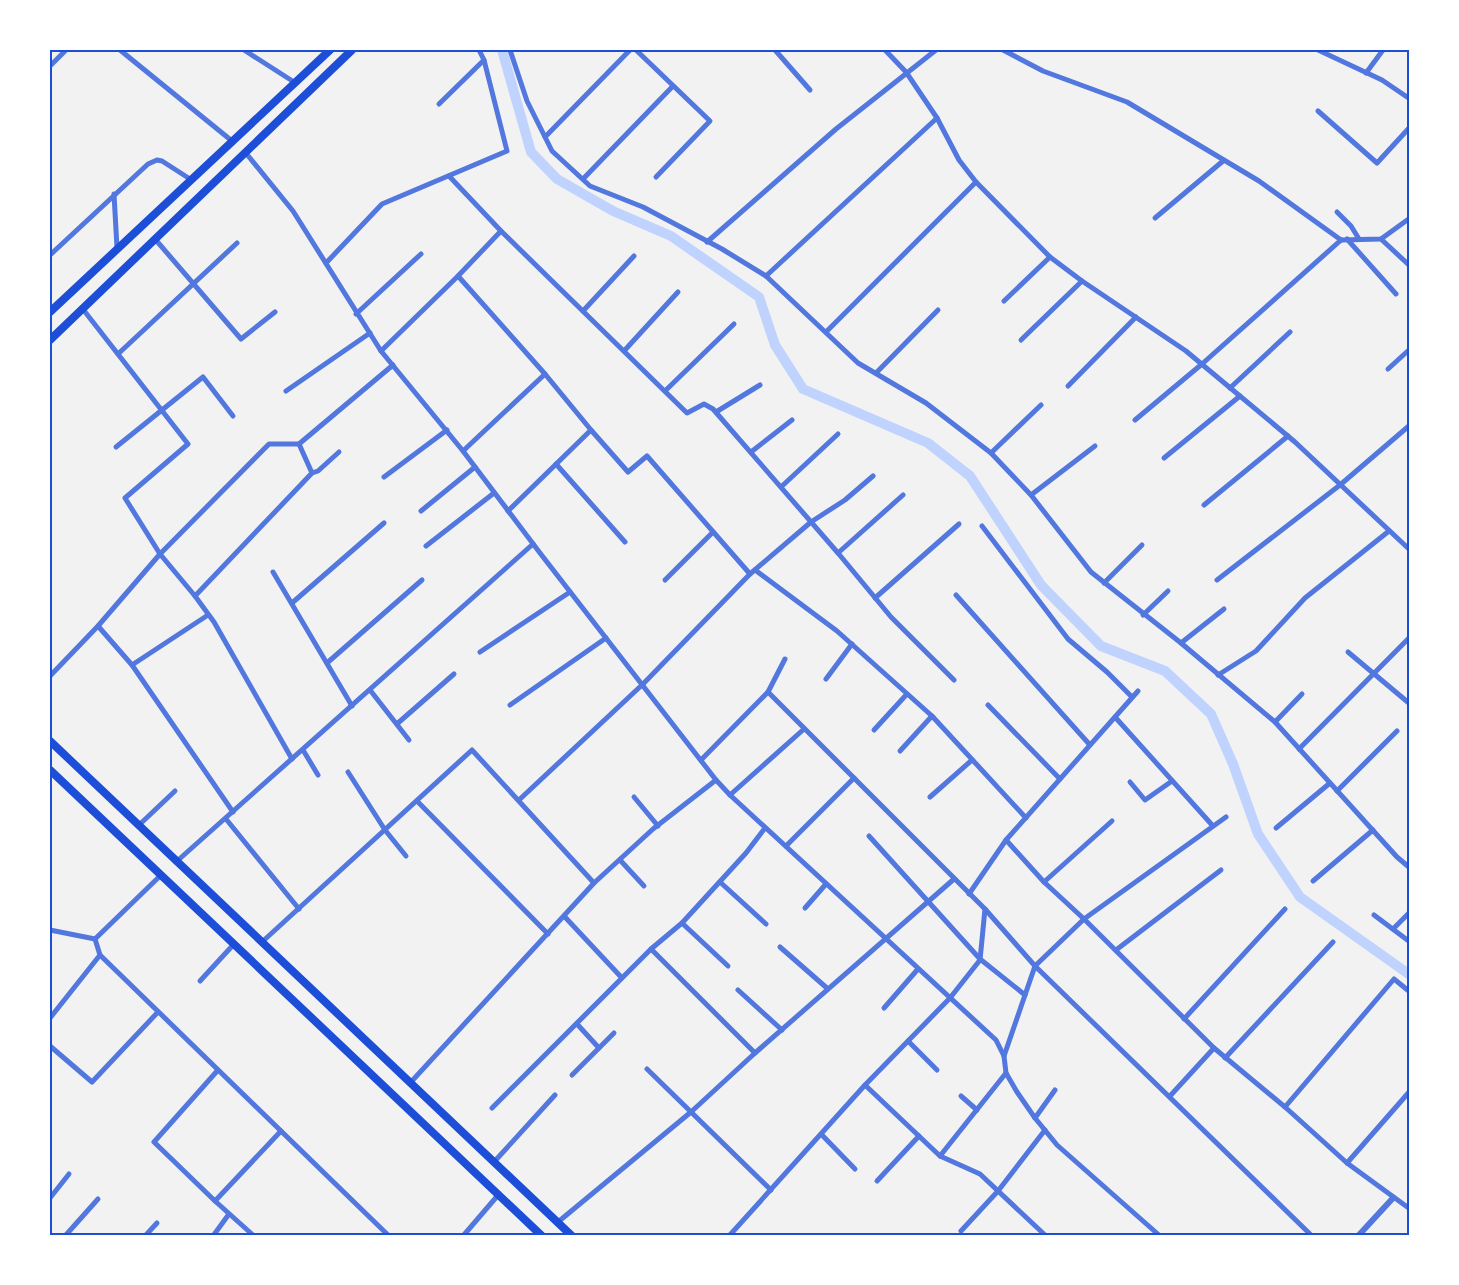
<svg xmlns="http://www.w3.org/2000/svg" width="1459" height="1285" font-family="'DejaVu Sans',sans-serif">
  <style>
    .lines { fill: none; stroke-linecap: round; stroke-linejoin: round }
    .canal { stroke: #bfd3fe; stroke-width: 10 }
    .minor { stroke: #5277de; stroke-width: 5 }
    .tertiary { stroke: #5277de; stroke-width: 6 }
    .primary { stroke: #1d4ed8; stroke-width: 8 }
    .neatline { fill: none; stroke: #1d4ed8; stroke-width: 2 }
  </style>
  <rect width="100%" height="100%" fill="#f2f2f2"/>
  <g class="lines">
    <!-- canal -->
    <path class="canal" d="M502 50 531 152 557 179 613 211 671 236 759 297 775 345 803 389 928 443 970 476 1041 585 1101 646 1165 671 1211 714 1233 764 1258 834 1300 897 1410 975"/>
    <!-- minor -->
    <g class="minor">
      <path d="M120 50 232 141"/>
      <path d="M244 50 294 82"/>
      <path d="M510 50 527 101 552 151 590 186 643 207 722 249 766 276 858 363 926 403 991 453 1031 495 1091 572 1181 643 1275 722 1397 857 1410 868"/>
      <path d="M636 50 710 121 656 177"/>
      <path d="M775 50 810 90"/>
      <path d="M885 50 906 72 937 118 959 160 976 182 1050 257 1082 281 1186 351 1295 442 1410 550"/>
      <path d="M1003 50 1043 71 1127 102 1259 181 1341 240"/>
      <path d="M1318 50 1382 80 1410 99"/>
      <path d="M50 66 66 50"/>
      <path d="M1366 73 1383 50"/>
      <path d="M439 104 484 60"/>
      <path d="M1318 111 1377 163 1410 127"/>
      <path d="M545 137 630 50"/>
      <path d="M245 152 293 211 381 351 463 451 540 553 716 780 730 795 996 1040 1004 1056 1006 1073 1017 1092 1035 1118 1057 1145 1160 1236"/>
      <path d="M449 176 501 231 687 413 704 404 713 409 838 553 891 617 954 680"/>
      <path d="M583 179 673 86"/>
      <path d="M114 194 117 248"/>
      <path d="M1337 212 1351 226 1359 239"/>
      <path d="M1155 218 1223 161"/>
      <path d="M155 239 241 339 275 312"/>
      <path d="M1347 239 1396 294"/>
      <path d="M1381 239 1410 266"/>
      <path d="M1341 240 1381 239 1410 218"/>
      <path d="M707 242 836 129 936 50"/>
      <path d="M50 255 148 164 157 160 162 161 190 179"/>
      <path d="M326 263 382 204 507 151 484 60 479 50"/>
      <path d="M458 276 545 374 591 430 628 472 647 456 750 574"/>
      <path d="M766 276 937 118"/>
      <path d="M1004 301 1050 257"/>
      <path d="M82 308 188 444 125 498 160 554 195 596 214 622 292 759"/>
      <path d="M583 311 634 256"/>
      <path d="M356 314 421 254"/>
      <path d="M826 332 976 182"/>
      <path d="M1021 340 1082 281"/>
      <path d="M381 351 458 276 501 231"/>
      <path d="M624 351 678 292"/>
      <path d="M118 354 237 243"/>
      <path d="M1388 369 1410 349"/>
      <path d="M876 373 938 310"/>
      <path d="M1068 386 1136 317"/>
      <path d="M1230 388 1290 332"/>
      <path d="M286 391 370 333"/>
      <path d="M665 391 734 324"/>
      <path d="M716 412 760 385"/>
      <path d="M1135 420 1202 364 1341 240"/>
      <path d="M299 444 393 365"/>
      <path d="M116 447 203 377 233 416"/>
      <path d="M463 451 545 374"/>
      <path d="M751 452 792 420"/>
      <path d="M991 453 1041 405"/>
      <path d="M1164 458 1240 396"/>
      <path d="M556 464 625 542"/>
      <path d="M312 473 318 471 339 452"/>
      <path d="M384 477 447 430"/>
      <path d="M781 487 838 434"/>
      <path d="M1031 495 1095 446"/>
      <path d="M1204 505 1288 436"/>
      <path d="M421 511 475 467"/>
      <path d="M508 511 591 430"/>
      <path d="M982 526 1068 639 1107 672 1132 697"/>
      <path d="M426 546 494 493"/>
      <path d="M838 553 903 495"/>
      <path d="M755 570 837 631 932 716 1026 818"/>
      <path d="M273 572 352 706"/>
      <path d="M665 580 713 532"/>
      <path d="M1217 580 1340 485 1410 425"/>
      <path d="M1104 583 1142 545"/>
      <path d="M956 595 1090 745"/>
      <path d="M195 596 312 473 299 444"/>
      <path d="M875 598 959 524"/>
      <path d="M292 603 384 523"/>
      <path d="M208 615 132 665 233 812"/>
      <path d="M1143 615 1168 591"/>
      <path d="M98 626 132 665"/>
      <path d="M1181 643 1224 609"/>
      <path d="M480 652 570 592"/>
      <path d="M1348 652 1410 704"/>
      <path d="M327 663 422 580"/>
      <path d="M1218 675 1256 651 1305 598 1389 531"/>
      <path d="M50 676 98 626 160 554 269 444H299"/>
      <path d="M826 679 852 644"/>
      <path d="M370 690 409 740"/>
      <path d="M768 692 985 909 1035 966 1312 1236"/>
      <path d="M510 705 606 638"/>
      <path d="M988 705 1060 779"/>
      <path d="M1115 717 1213 826"/>
      <path d="M1275 722 1302 694"/>
      <path d="M398 723 454 674"/>
      <path d="M874 730 907 694"/>
      <path d="M1299 749 1410 637"/>
      <path d="M303 750 318 775"/>
      <path d="M900 751 932 716"/>
      <path d="M701 760 768 692 785 659"/>
      <path d="M348 772 385 830 406 856"/>
      <path d="M1130 782 1145 800 1172 781"/>
      <path d="M1337 791 1397 731"/>
      <path d="M730 795 804 729"/>
      <path d="M634 797 658 826"/>
      <path d="M930 797 972 760"/>
      <path d="M519 800 643 684 750 574 811 522 845 500 873 476"/>
      <path d="M417 801 548 934"/>
      <path d="M226 819 299 909"/>
      <path d="M138 826 175 791"/>
      <path d="M1276 828 1330 783"/>
      <path d="M869 836 980 959 1025 995"/>
      <path d="M1006 840 1044 882 1084 919 1214 1048 1285 1107 1347 1163 1410 1209"/>
      <path d="M786 846 854 778"/>
      <path d="M620 860 644 886"/>
      <path d="M176 862 533 544"/>
      <path d="M161 875 95 939 100 955 389 1236"/>
      <path d="M1313 881 1373 830"/>
      <path d="M720 882 766 924"/>
      <path d="M1044 882 1112 821"/>
      <path d="M969 894 1006 840 1138 691"/>
      <path d="M805 908 826 884"/>
      <path d="M1374 915 1410 942"/>
      <path d="M564 916 622 978"/>
      <path d="M682 923 728 966"/>
      <path d="M1393 929 1410 912"/>
      <path d="M50 930 95 939"/>
      <path d="M262 942 472 750 594 883"/>
      <path d="M780 947 828 989"/>
      <path d="M651 949 755 1053"/>
      <path d="M1116 950 1221 870"/>
      <path d="M200 981 234 944"/>
      <path d="M738 990 782 1030"/>
      <path d="M884 1008 918 969"/>
      <path d="M50 1018 100 955"/>
      <path d="M1184 1019 1285 909"/>
      <path d="M577 1024 599 1048"/>
      <path d="M908 1041 937 1070"/>
      <path d="M50 1046 92 1082 158 1012"/>
      <path d="M1004 1056 1035 966 1084 919 1226 817"/>
      <path d="M1225 1058 1333 942"/>
      <path d="M647 1069 771 1190"/>
      <path d="M218 1070 154 1142 215 1201 254 1236"/>
      <path d="M572 1075 614 1033"/>
      <path d="M411 1082 594 883 653 829 716 780"/>
      <path d="M865 1085 940 1156 980 1174 1046 1236"/>
      <path d="M961 1096 977 1110"/>
      <path d="M1170 1096 1214 1048"/>
      <path d="M1285 1107 1394 979 1410 992"/>
      <path d="M492 1108 651 949 682 923 746 853 765 828"/>
      <path d="M1035 1118 1055 1090"/>
      <path d="M821 1134 855 1169"/>
      <path d="M940 1156 1006 1073"/>
      <path d="M494 1162 555 1095"/>
      <path d="M1347 1163 1410 1091"/>
      <path d="M877 1181 919 1136"/>
      <path d="M50 1198 69 1174"/>
      <path d="M215 1201 281 1131"/>
      <path d="M558 1222 691 1112 755 1053 954 879"/>
      <path d="M961 1231 998 1191 1045 1130"/>
      <path d="M65 1236 98 1199"/>
      <path d="M145 1236 157 1223"/>
      <path d="M213 1236 229 1214"/>
      <path d="M463 1236 499 1194"/>
      <path d="M729 1236 865 1085 950 998 980 960 985 909"/>
    </g>
    <!-- tertiary -->
    <path class="tertiary" d="M1358 1236 1393 1198"/>
    <!-- primary -->
    <g class="primary">
      <path d="M50 312 330 50"/>
      <path d="M50 340 352 50"/>
      <path d="M50 741 572 1236"/>
      <path d="M50 770 542 1236"/>
    </g>
  </g>
  <!-- border -->
  <rect width="1459" height="1285" fill="none" stroke="#ffffff" stroke-width="102"/>
  <rect x="51" y="51" width="1357" height="1183" class="neatline"/>
</svg>
